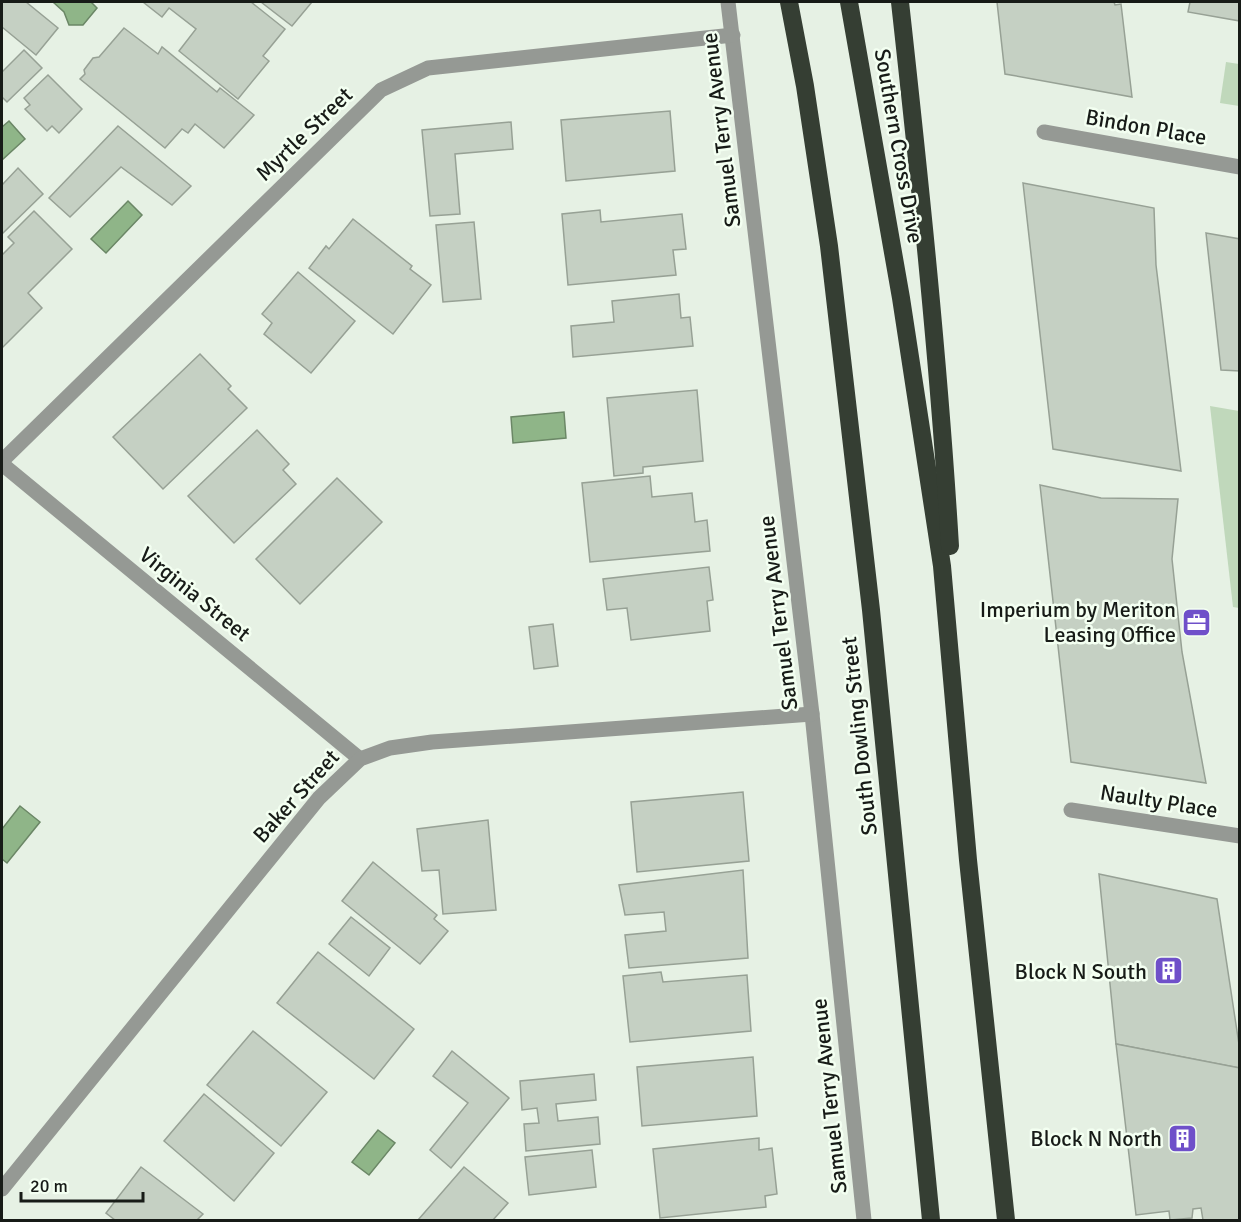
<svg xmlns="http://www.w3.org/2000/svg" width="1241" height="1222" font-family="Signika,sans-serif">
  <style>
    .green { fill: #c0d8bb }
    .water { fill: #8fb588; stroke: #6b8766; stroke-width: 1.5 }
    .building { fill: #c5d0c3; stroke: #97a195; stroke-width: 1.5 }
    .lines { fill: none; stroke-linecap: round; stroke-linejoin: round }
    .lane { stroke: #959994; stroke-width: 15 }
    .street { stroke: #959994; stroke-width: 15 }
    .highway { stroke: #353e33; stroke-width: 18 }
    .labels { text-anchor: middle; dominant-baseline: central; stroke-width: 5; stroke-linejoin: round; paint-order: stroke }
    .street-label { font-size: 22px; fill: #171b17; stroke: #f3fff1 }
    .poi-label { font-size: 22px; fill: #171b17; stroke: #f3fff1; text-anchor: end }
  </style>
  <rect width="100%" height="100%" fill="#e6f1e4"/>
  <!-- green -->
  <g class="green">
    <path d="M1226 62 1239 64V106L1220 103Z"/>
    <path d="M1210 406 1239 411V608L1233 607Z"/>
  </g>
  <!-- water -->
  <g class="water">
    <path d="M53 2H91L97 8 83 25H69L64 12Z"/>
    <path d="M9 121 25 139 2 160V127Z"/>
    <path d="M128 201 142 215 106 253 91 239Z"/>
    <path d="M564 412 566 438 513 443 511 417Z"/>
    <path d="M20 806 40 822 7 863 2 859V829Z"/>
    <path d="M378 1130 395 1143 369 1175 352 1162Z"/>
  </g>
  <!-- building -->
  <g class="building">
    <path d="M2 2H26L58 28 36 55 2 27Z"/>
    <path d="M143 2H251L285 29 263 56 269 61 238 99 179 51 196 29 169 8 162 17Z"/>
    <path d="M261 2H312L292 26Z"/>
    <path d="M997 2H1114L1115 5 1121 4 1132 97 1005 74Z"/>
    <path d="M1190 2H1240V21L1188 12Z"/>
    <path d="M124 28 158 54 162 47 217 92 220 88 254 115 224 148 195 124 188 133 182 129 165 148 80 79 85 74 84 70 93 58 99 57Z"/>
    <path d="M24 50 42 68 7 102 2 97V72Z"/>
    <path d="M48 75 82 109 59 133 52 126 47 131 25 109 30 105 24 98Z"/>
    <path d="M670 111 675 171 566 181 561 120Z"/>
    <path d="M511 122 513 149 455 154 460 214 430 216 422 130Z"/>
    <path d="M118 126 191 186 172 205 121 167 70 217 49 198Z"/>
    <path d="M18 168 43 194 2 234V185Z"/>
    <path d="M1023 183 1154 208 1156 265 1181 471 1053 449Z"/>
    <path d="M600 210 601 222 682 214 686 249 673 250 676 275 568 285 562 214Z"/>
    <path d="M34 211 72 249 28 293 42 308 2 348V255L14 243 8 237Z"/>
    <path d="M353 219 412 266 410 269 431 285 393 334 309 268 326 246 329 249Z"/>
    <path d="M474 222 481 299 443 302 436 225Z"/>
    <path d="M1206 233 1240 239V371L1221 370Z"/>
    <path d="M298 272 355 321 311 373 264 334 272 323 262 314Z"/>
    <path d="M679 294 681 318 690 317 693 346 573 357 571 326 614 322 612 301Z"/>
    <path d="M200 354 231 386 228 389 247 408 163 489 113 437Z"/>
    <path d="M697 390 703 461 643 467V473L614 476 607 398Z"/>
    <path d="M257 430 289 464 283 470 296 484 234 543 188 496Z"/>
    <path d="M650 476 652 497 692 493 695 522 707 520 710 551 590 562 582 483Z"/>
    <path d="M337 478 382 522 300 604 256 559Z"/>
    <path d="M1040 485 1101 498 1178 499 1172 559 1182 652 1206 783 1071 762Z"/>
    <path d="M709 567 713 600 707 601 710 631 631 640 627 608 607 610 603 579Z"/>
    <path d="M553 624 558 666 534 669 529 627Z"/>
    <path d="M743 792 749 861 637 872 631 802Z"/>
    <path d="M488 820 496 910 443 914 439 870 422 871 417 829Z"/>
    <path d="M373 862 437 915 434 919 448 931 420 964 342 901Z"/>
    <path d="M743 870 748 958 629 968 625 935 666 931 664 912 625 915 619 885Z"/>
    <path d="M1099 874 1217 899 1240 1051V1068L1116 1044Z"/>
    <path d="M351 917 390 948 369 976 329 944Z"/>
    <path d="M318 952 414 1029 374 1079 277 1003Z"/>
    <path d="M661 972 663 982 747 975 751 1031 630 1042 623 976Z"/>
    <path d="M253 1031 327 1092 281 1146 207 1085Z"/>
    <path d="M1116 1044 1240 1068V1220H1203L1201 1208 1193 1209 1192 1218 1170 1220 1169 1211 1136 1215Z"/>
    <path d="M452 1051 509 1098 451 1168 430 1150 468 1103 433 1076Z"/>
    <path d="M753 1057 757 1116 642 1126 637 1067Z"/>
    <path d="M594 1074 596 1100 556 1104 558 1121 598 1117 600 1144 526 1151 524 1124 539 1123 537 1108 522 1110 520 1081Z"/>
    <path d="M204 1094 274 1153 234 1201 164 1141Z"/>
    <path d="M759 1138V1150L772 1148 777 1194 765 1196 766 1207 660 1218 653 1149Z"/>
    <path d="M592 1150 596 1187 529 1195 525 1157Z"/>
    <path d="M141 1167 203 1214 197 1220H115L106 1213Z"/>
    <path d="M464 1167 508 1203 493 1220H418Z"/>
  </g>
  <g class="lines">
    <!-- lane -->
    <path class="lane" d="M728 2 812 714 864 1220"/>
    <!-- street -->
    <g class="street">
      <path d="M1044 132 1240 167"/>
      <path d="M2 461 381 90 428 68 733 35"/>
      <path d="M2 464 360 759"/>
      <path d="M1071 810 1240 836"/>
      <path d="M2 1189 319 798 360 759 390 748 432 742 812 714"/>
    </g>
    <!-- highway -->
    <g class="highway">
      <path d="M789 2 805 86 829 246 871 610 931 1220"/>
      <path d="M849 2 901 298 942 566 968 860 1006 1220"/>
      <path d="M900 2C920 183 939 364 950 546"/>
    </g>
  </g>
  <!-- icons -->
  <defs>
    <symbol id="office-square" viewBox="-11 -11 22 22"><rect x="-9" y="-9" width="18" height="18" rx="4" fill="#6f50c9" stroke="#f3fff1"/><path d="M-6-3h4V-5.5h4V-3h4V5H-6ZM-1-4.5V-3h2v-1.5ZM-6 0V1H6V0Z" fill="#fff"/></symbol>
    <symbol id="building-square" viewBox="-11 -11 22 22"><rect x="-9" y="-9" width="18" height="18" rx="4" fill="#6f50c9" stroke="#f3fff1"/><path d="M-4-6H4V6H1V3H-1V6H-4ZM-2.5-4.3h1.7v1.8h-1.7ZM.8-4.3h1.7v1.8H.8ZM-2.5-1h1.7V.8h-1.7ZM.8-1h1.7V.8H.8Z" fill="#fff"/></symbol>
  </defs>
  <g fill-rule="evenodd">
    <use href="#office-square" x="1180" y="606" width="33" height="33"/>
    <use href="#building-square" x="1152" y="954" width="33" height="33"/>
    <use href="#building-square" x="1166" y="1122" width="33" height="33"/>
  </g>
  <g class="labels">
    <!-- street labels -->
    <g class="street-label">
      <text transform="translate(1146 127) rotate(10)">Bindon Place</text>
      <text transform="translate(721 130) rotate(-97)">Samuel Terry Avenue</text>
      <text transform="translate(304 134) rotate(-44)">Myrtle Street</text>
      <text transform="translate(899 146) rotate(80)">Southern Cross Drive</text>
      <text transform="translate(195 594) rotate(39)">Virginia Street</text>
      <text transform="translate(778 613) rotate(-97)">Samuel Terry Avenue</text>
      <text transform="translate(859 736) rotate(-96)">South Dowling Street</text>
      <text transform="translate(296 796) rotate(-48)">Baker Street</text>
      <text transform="translate(1159 801) rotate(9)">Naulty Place</text>
      <text transform="translate(829 1096) rotate(-96)">Samuel Terry Avenue</text>
    </g>
    <!-- poi labels -->
    <g class="poi-label">
      <text x="1176" y="609">Imperium by Meriton<tspan x="1176" dy="25">Leasing Office</tspan></text>
      <text x="1147" y="971">Block N South</text>
      <text x="1162" y="1138">Block N North</text>
    </g>
  </g>
  <!-- border -->
  <rect width="1241" height="1222" fill="none" stroke="#171b17" stroke-width="6"/>
  <!-- scale -->
  <path d="M21 1192v9h122v-9" fill="none" stroke="#171b17" stroke-width="3"/>
  <text x="30" y="1192" font-size="18" fill="#171b17" stroke="#f3fff1" stroke-width="4.5" paint-order="stroke">20 m</text>
</svg>
